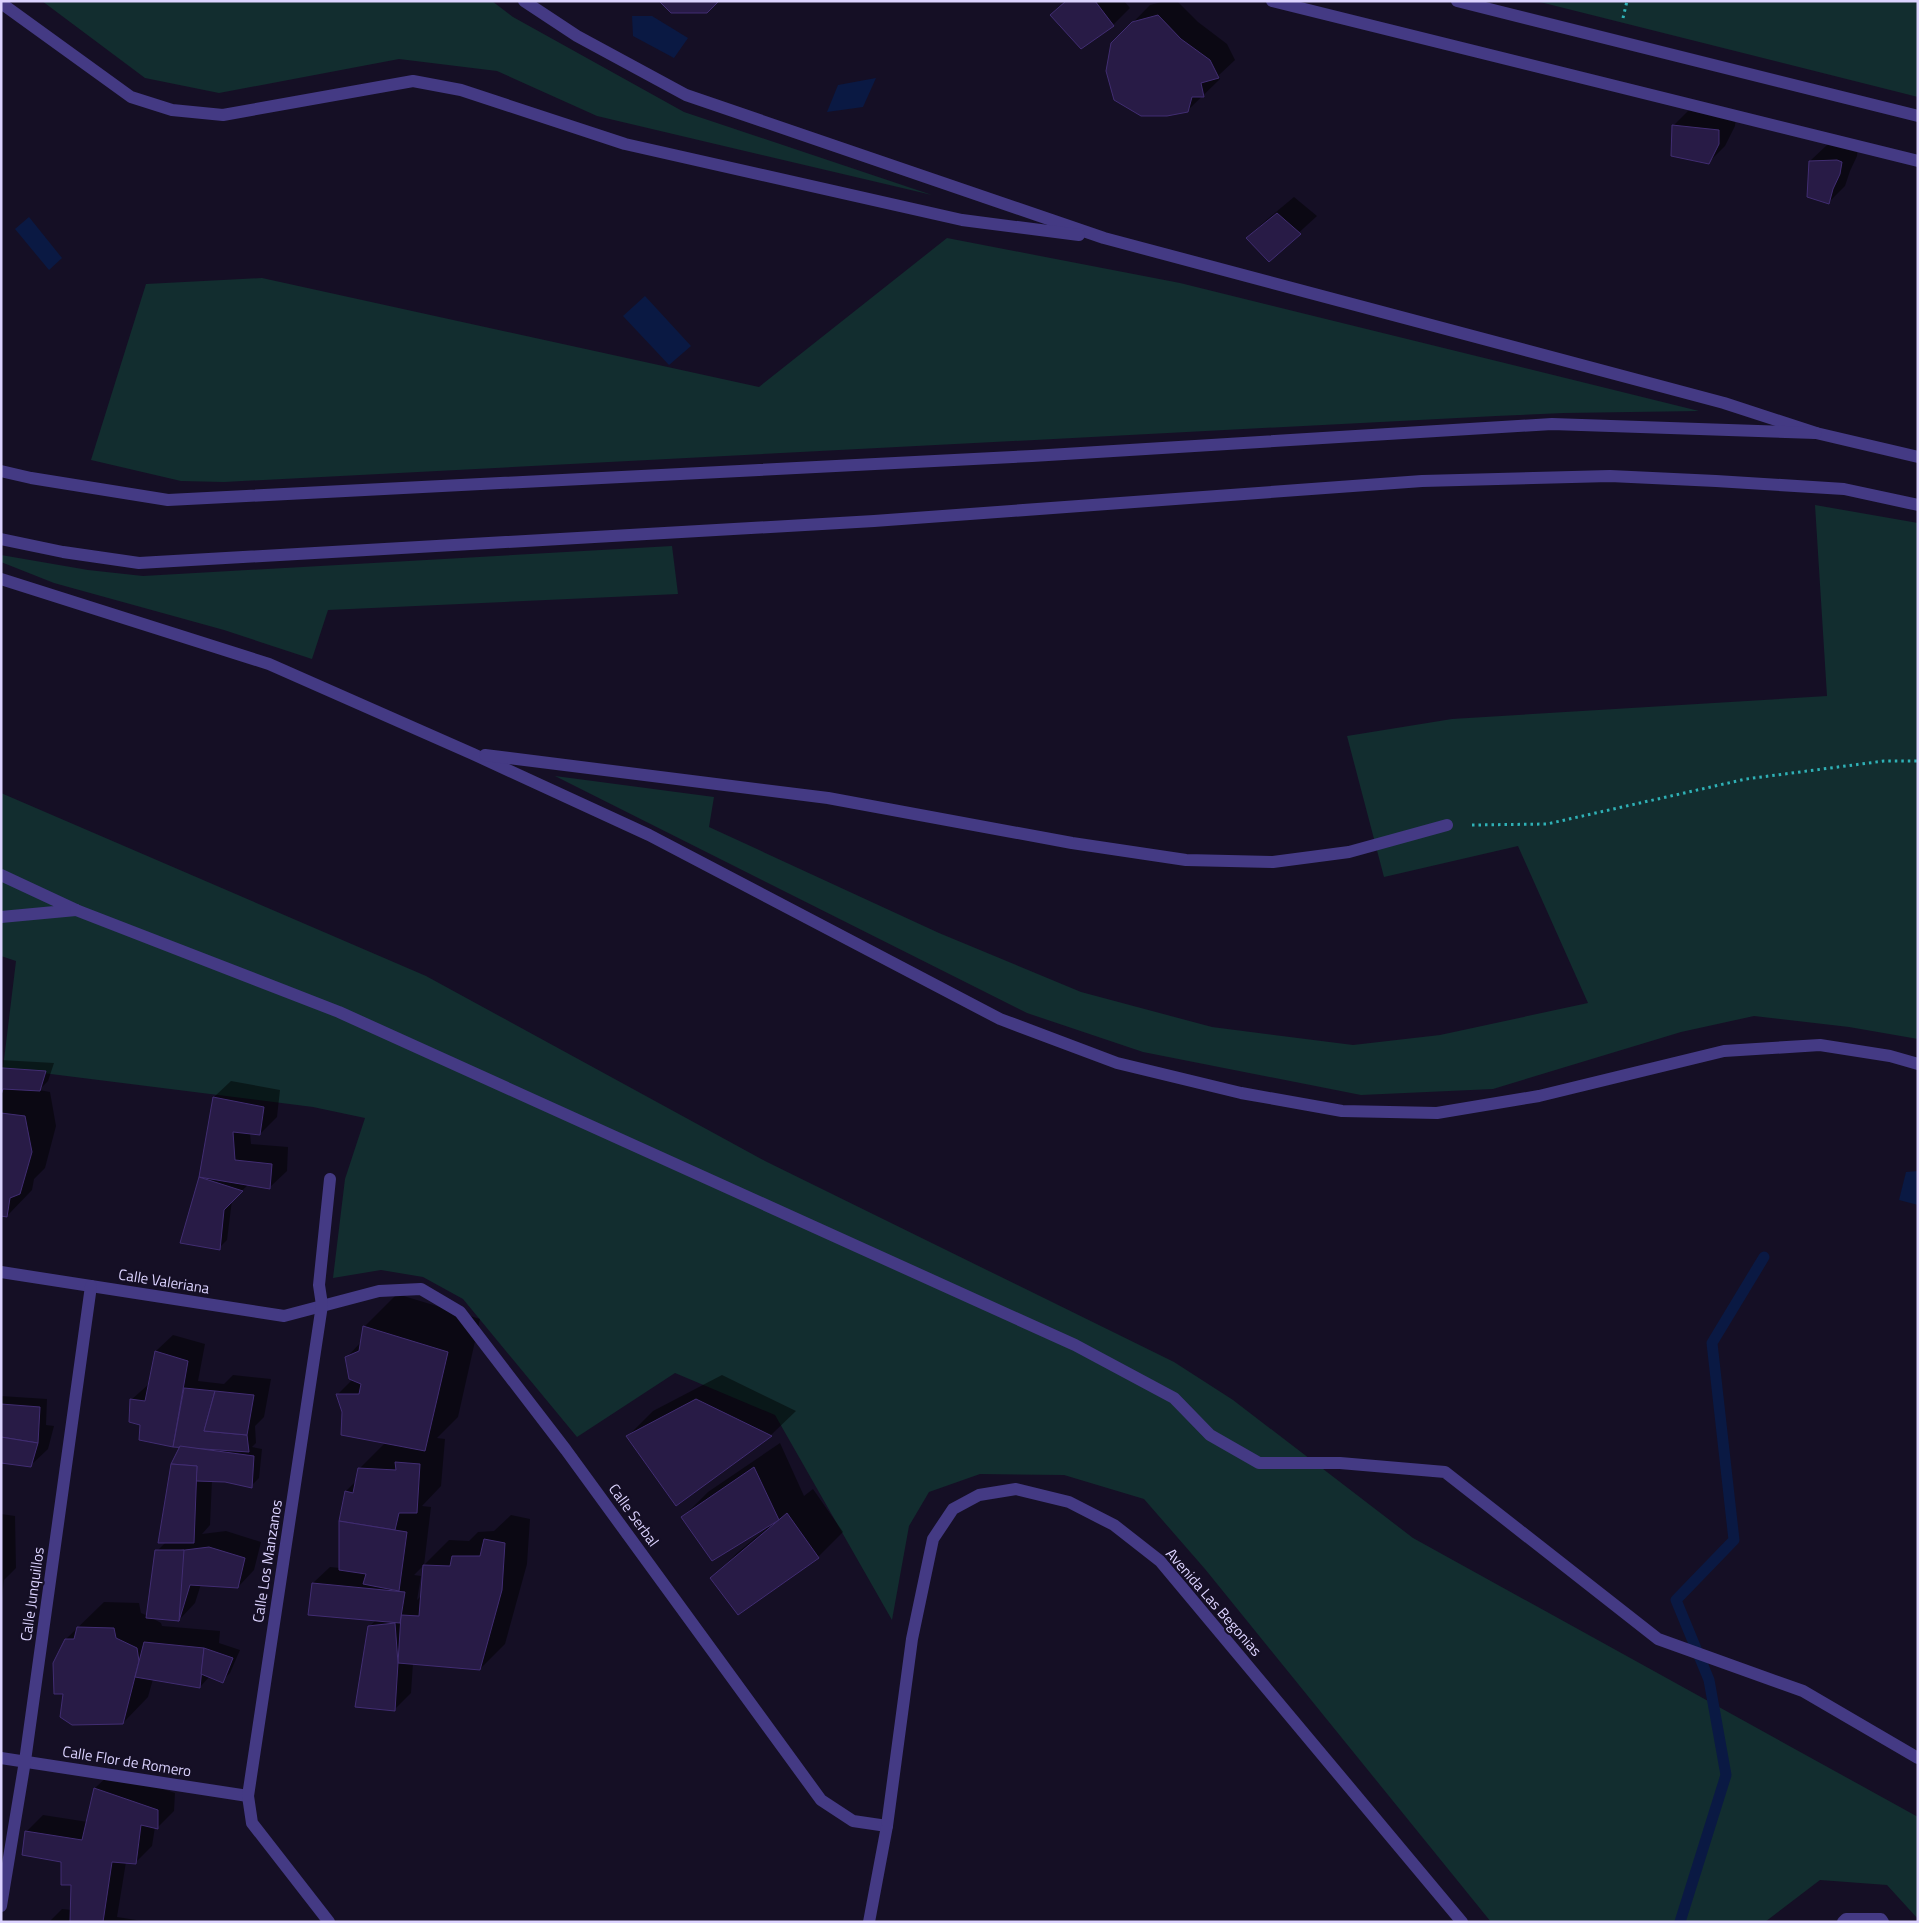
<svg xmlns="http://www.w3.org/2000/svg" width="1919" height="1923" font-family="'Titillium Web',sans-serif">
  <style>
    .green { fill: #122d2f }
    .water { fill: #0a1943 }
    .shadow { fill: #0007 }
    .lines { fill: none; stroke-linecap: round; stroke-linejoin: round }
    .stream { stroke: #0a1943; stroke-width: 11 }
    .building { fill: #281b46; stroke: #412d72 }
    .path { stroke: #2fb1b6; stroke-width: 3; stroke-dasharray: 2.5 4; stroke-linecap: butt }
    .street { stroke: #443a84; stroke-width: 12 }
    .labels { text-anchor: middle; dominant-baseline: central; stroke-width: 4.5; stroke-linejoin: round; paint-order: stroke }
    .street-label { font-size: 15px; fill: #dcd3ff; stroke: #150f25 }
  </style>
  <rect width="100%" height="100%" fill="#150f25"/>
  <!-- green -->
  <g class="green">
    <path d="M42 1H492L513 17 684 112 932 195 597 116 497 71 399 59 219 93 145 78Z"/>
    <path d="M1536 1H1918V97Z"/>
    <path d="M947 238 1180 283 1699 411 1564 413 1496 416 224 482 181 481 91 460 146 284 262 278 759 387Z"/>
    <path d="M1815 505 1918 523V1039L1849 1027 1754 1016 1681 1032 1493 1089 1361 1095 1143 1052 1027 1013 555 776 714 797 709 827 939 933 1081 992 1212 1027 1353 1045 1440 1035 1588 1003 1518 846 1384 877 1347 736 1452 719 1827 696Z"/>
    <path d="M672 546 678 594 328 610 312 659 224 630 54 583 1 562V555L88 570 143 576Z"/>
    <path d="M1 793 426 976 765 1161 1174 1362 1233 1400 1413 1538 1918 1817V1919L1887 1885 1820 1880 1765 1922H1491L1205 1569 1144 1499 1064 1475 980 1474 929 1492 909 1526 892 1620 775 1415 675 1373 577 1437 463 1299 423 1277 381 1270 333 1278 345 1179 365 1118 313 1107 3 1068 16 961 1 956Z"/>
  </g>
  <!-- water -->
  <g class="water">
    <path d="M632 16H652L688 38 674 58 633 36Z"/>
    <path d="M876 78 863 107 827 112 838 85Z"/>
    <path d="M29 217 62 258 49 270 15 229Z"/>
    <path d="M645 296 691 346 669 365 623 316Z"/>
    <path d="M1918 1171V1205L1899 1200 1906 1172Z"/>
  </g>
  <!-- shadow -->
  <g class="shadow">
    <path d="M1065 1H1124L1130 8 1113 25 1052 15Z"/>
    <path d="M1165 1H1177L1198 22 1227 44 1235 60 1219 75 1220 79 1187 111 1112 44 1150 5Z"/>
    <path d="M1690 109 1736 113 1735 126 1725 146 1708 163 1673 126Z"/>
    <path d="M1827 145H1858L1857 156 1850 171 1845 186 1829 202 1810 161Z"/>
    <path d="M1294 197 1317 216 1269 260 1247 238 1264 222Z"/>
    <path d="M1 1060 54 1063 48 1081 39 1090 50 1092 56 1126 45 1168 34 1179 32 1190 7 1216 1 1215Z"/>
    <path d="M231 1081 280 1090 277 1117 260 1134 250 1133 251 1144 288 1147 287 1171 270 1187 249 1184 232 1200 227 1240 219 1248 200 1178 202 1176 214 1097Z"/>
    <path d="M397 1294 480 1319 458 1417 437 1438 445 1439 441 1486 422 1506 431 1507 424 1565 414 1575 421 1576 417 1600 422 1595 424 1565 449 1540 469 1541 478 1532 494 1531 511 1515 530 1519 527 1564 505 1644 480 1669 413 1663 411 1693 394 1710 369 1627 376 1620 313 1583 330 1567 340 1568V1521L346 1491 357 1480 359 1469 385 1443 344 1411 337 1395 353 1379 347 1357 361 1342 364 1327Z"/>
    <path d="M173 1335 205 1344 198 1381 224 1384 233 1375 271 1379 264 1417 255 1426 256 1443 252 1447 262 1449 259 1478 251 1486 225 1481 212 1480 210 1525 202 1534 226 1531 261 1542 254 1570 238 1587 201 1584 195 1603 179 1620 150 1617 161 1623 162 1626 220 1631 219 1643 240 1650 230 1673 222 1681 210 1676 200 1687 153 1679 148 1697 123 1723 64 1693 66 1639 104 1602 139 1603 141 1613 148 1616 157 1551 166 1542 181 1446 140 1439 141 1424 131 1400 150 1383 156 1351Z"/>
    <path d="M722 1375 796 1411 771 1435 676 1504 628 1436 653 1411Z"/>
    <path d="M1 1396 47 1399 46 1425 54 1426 48 1449 31 1465 1 1461Z"/>
    <path d="M780 1443 804 1496 813 1489 843 1532 818 1557 712 1579 737 1553 766 1529 683 1517 708 1492Z"/>
    <path d="M1 1514 15 1516 16 1568 4 1580 1 1608Z"/>
    <path d="M112 1772 175 1793 174 1811 157 1828 155 1827 152 1846 136 1862H126L117 1917 149 1922H49L62 1909 72 1910 73 1884 62 1861 26 1832 43 1815 88 1822 95 1788Z"/>
  </g>
  <g class="lines">
    <!-- stream -->
    <path class="stream" d="M1680 1922 1726 1775 1709 1680 1676 1600 1734 1540 1712 1343 1764 1257"/>
  </g>
  <!-- building -->
  <g class="building">
    <path d="M659 1H719L707 13H671Z"/>
    <path d="M1066 1H1095L1114 26 1081 49 1050 15Z"/>
    <path d="M1158 15 1181 39 1210 60 1219 78 1201 83 1204 97H1192L1188 112 1167 116H1141L1114 100 1106 71 1111 43 1132 22Z"/>
    <path d="M1672 125 1719 130V144L1709 164 1671 156Z"/>
    <path d="M1837 160 1842 162 1840 174 1833 189 1829 204 1807 197 1809 161Z"/>
    <path d="M1277 213 1301 234 1269 262 1246 238Z"/>
    <path d="M1 1068H3L46 1071 40 1091 3 1089 1 1095Z"/>
    <path d="M213 1097 264 1107 260 1135 233 1132 235 1160 272 1164 270 1189 199 1177Z"/>
    <path d="M1 1113 25 1116 32 1152 20 1194 10 1198 7 1217 1 1216Z"/>
    <path d="M199 1177 243 1191 224 1210 220 1250 180 1243Z"/>
    <path d="M363 1326 448 1352 425 1451 341 1435 342 1412 336 1394H359L361 1384 349 1379 345 1357 359 1351Z"/>
    <path d="M155 1351 188 1361 173 1447 139 1440 140 1425 129 1422 130 1399 145 1401Z"/>
    <path d="M184 1388 215 1391 204 1431 247 1435 249 1452 173 1447Z"/>
    <path d="M215 1391 254 1395 247 1435 204 1431Z"/>
    <path d="M696 1399 772 1436 676 1506 626 1436Z"/>
    <path d="M1 1404 40 1407 38 1443 1 1437Z"/>
    <path d="M1 1437 38 1443 31 1467 1 1463Z"/>
    <path d="M180 1446 254 1456 252 1488 225 1482 196 1481 197 1466 171 1464Z"/>
    <path d="M395 1462 420 1464 417 1513H399L395 1530 339 1521 345 1491 353 1493 358 1468 396 1470Z"/>
    <path d="M171 1464 197 1466 194 1543H158Z"/>
    <path d="M754 1467 779 1520 712 1561 681 1517Z"/>
    <path d="M787 1513 819 1558 738 1615 710 1578Z"/>
    <path d="M339 1521 407 1532 399 1591 363 1584 366 1574 339 1570Z"/>
    <path d="M484 1539 505 1543 502 1590 480 1670 398 1663 401 1615 419 1616 423 1565 450 1566 452 1556H480Z"/>
    <path d="M209 1547 245 1558 238 1588 190 1585 179 1621 148 1614 153 1582H169L177 1551Z"/>
    <path d="M155 1550H184L179 1621 146 1618Z"/>
    <path d="M312 1583 405 1592 400 1623 308 1615Z"/>
    <path d="M395 1623 398 1663 395 1711 355 1707 368 1626Z"/>
    <path d="M77 1627 114 1628 116 1638 137 1648 139 1661 123 1724 72 1725 60 1717 63 1694H54L53 1663 65 1639H74Z"/>
    <path d="M144 1642 204 1648 200 1688 135 1677Z"/>
    <path d="M204 1648 233 1658 223 1683 201 1674Z"/>
    <path d="M94 1788 158 1810V1829L141 1825 136 1864 112 1862 103 1922H70L71 1885H61V1862L22 1855 25 1831 82 1840Z"/>
  </g>
  <g class="lines">
    <!-- path -->
    <g class="path">
      <path d="M1623 18 1627 1"/>
      <path d="M1472 825 1547 824 1746 779 1884 761H1918"/>
    </g>
    <!-- street -->
    <g class="street">
      <path d="M524 1 577 36 686 95 1104 238 1724 403 1816 433 1918 457"/>
      <path d="M1272 1 1918 161"/>
      <path d="M1457 1 1918 116"/>
      <path d="M1 3 131 97 172 110 223 115 413 81 461 90 625 144 962 220 1079 235"/>
      <path d="M1 471 31 478 168 500 1032 456 1552 424 1816 433"/>
      <path d="M1 539 63 552 139 563 874 521 1422 481 1610 476 1716 481 1844 489 1918 505"/>
      <path d="M1 579 269 664 473 754 649 835 1000 1019 1117 1063 1241 1093 1342 1111 1437 1113 1539 1096 1724 1051 1820 1045 1890 1056 1918 1064"/>
      <path d="M485 755 828 798 1072 843 1186 860 1273 862 1349 852 1447 825"/>
      <path d="M1 875 76 910 1 917"/>
      <path d="M76 910 339 1012 1075 1345 1174 1398 1210 1435 1259 1463H1340L1445 1472 1658 1639 1803 1691 1918 1758"/>
      <path d="M1 1272 284 1316 379 1291 421 1289 460 1312 566 1450 821 1800 853 1821 887 1826"/>
      <path d="M1 1758 248 1796"/>
      <path d="M1 1906 25 1761 91 1286"/>
      <path d="M329 1922 252 1823 248 1796 322 1305 319 1285 330 1179"/>
      <path d="M869 1922 887 1826 912 1639 933 1539 953 1509 979 1495 1016 1489 1069 1502 1114 1525 1160 1561 1462 1922"/>
      <path d="M1843 1922 1846 1919H1881L1883 1922"/>
    </g>
  </g>
  <g class="labels">
    <!-- street labels -->
    <g class="street-label">
      <text transform="translate(164 1281) rotate(9)">Calle Valeriana</text>
      <text transform="translate(634 1515) rotate(54)">Calle Serbal</text>
      <text transform="translate(267 1561) rotate(-81)">Calle Los Manzanos</text>
      <text transform="translate(32 1594) rotate(-82)">Calle Junquillos</text>
      <text transform="translate(1214 1602) rotate(49)">Avenida Las Begonias</text>
      <text transform="translate(127 1761) rotate(9)">Calle Flor de Romero</text>
    </g>
  </g>
  <!-- border -->
  <rect width="1919" height="1923" fill="none" stroke="#dcd3ff" stroke-width="5"/>
</svg>
